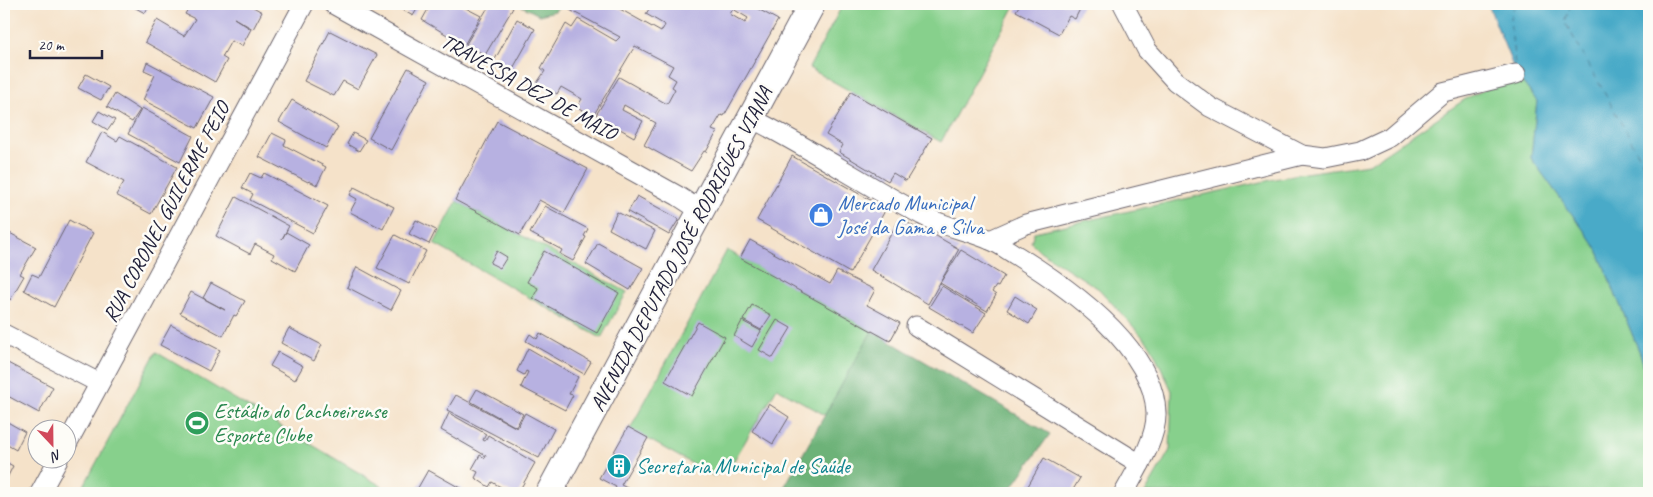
<svg xmlns="http://www.w3.org/2000/svg" width="1653" height="497" font-family="Caveat,sans-serif">
  <style>
    .green { fill: #87d08c; stroke: #547964 }
    .forest { fill: #6db278; stroke: #486a5a }
    .water { fill: #49aac8; stroke: #366682 }
    .lines { fill: none; stroke-linecap: round; stroke-linejoin: round }
    .ferry { stroke: #345f7a; stroke-width: 1; stroke-dasharray: 6 5; stroke-linecap: butt }
    .building { fill: #b7b1e1; fill-rule: evenodd }
    .street-casing { stroke: #6c656d; stroke-width: 21 }
    .secondary-casing { stroke: #6c656d; stroke-width: 28 }
    .street { stroke: #fff; stroke-width: 19 }
    .secondary { stroke: #fff; stroke-width: 26 }
    .labels { text-anchor: middle; dominant-baseline: central; stroke-width: 5; stroke-linejoin: round; paint-order: stroke }
    .street-label { font-size: 21px; fill: #22223b; stroke: #fdfcf7 }
    .shop-label { font-size: 21px; fill: #366cbe; stroke: #fdfcf7; text-anchor: start }
    .leisure-label { font-size: 21px; fill: #27864d; stroke: #fdfcf7; text-anchor: start }
    .culture-label { font-size: 21px; fill: #0d838f; stroke: #fdfcf7; text-anchor: start }
  </style>
  <rect width="100%" height="100%" fill="#fdfcf7"/>
  <filter id="ink" filterUnits="userSpaceOnUse"><feTurbulence type="fractalNoise" baseFrequency=".02" numOctaves="2"/><feDisplacementMap in="SourceGraphic" scale="10" xChannelSelector="R" yChannelSelector="G"/><feConvolveMatrix kernelMatrix="1 2 1 2 8 2 1 2 1" color-interpolation-filters="sRGB"/></filter>
  <filter id="wash" filterUnits="userSpaceOnUse"><feTurbulence type="fractalNoise" baseFrequency=".0096" numOctaves="4" result="noise"/><feDisplacementMap in="SourceGraphic" scale="20" xChannelSelector="R" yChannelSelector="G"/><feGaussianBlur stdDeviation="1.12" result="paint"/><feColorMatrix in="noise" values="0 0 0 0 0 0 0 0 0 0 0 0 0 0 0 0 0 1.4 0 .05"/><feComposite in="paint" operator="in"/></filter>
  <g filter="url(#wash)">
    <rect width="100%" height="100%" fill="#f5e2c9"/>
    <!-- green -->
    <g class="green">
      <path d="M843 4H1016L941 142 809 68Z"/>
      <path d="M1516 74 1537 101 1531 158 1596 247 1640 353 1649 384V493H1145L1170 450 1172 391 1151 346 1099 289 1040 251 1031 242 1034 232 1298 174 1369 164 1467 98Z"/>
      <path d="M457 201 627 292 601 338 434 244Z"/>
      <path d="M727 250 872 331 825 415 777 388 730 467 714 476 630 429Z"/>
      <path d="M156 352 393 493H80Z"/>
    </g>
    <!-- forest -->
    <g class="forest">
      <path d="M518 4H561L555 11 539 15Z"/>
      <path d="M872 331 1050 434 1008 493H773H781Z"/>
    </g>
    <!-- water -->
    <path class="water" d="M1488 4H1649V384L1640 353 1596 247 1531 158 1537 101 1516 74Z"/>
    <g class="lines">
      <!-- ferry -->
      <g class="ferry">
        <path d="M1515 4 1510 19 1515 66"/>
        <path d="M1571 4 1565 22 1649 173"/>
      </g>
    </g>
    <g id="blocks">
      <!-- building -->
      <g class="building">
        <path d="M128 4H150L145 13Z"/>
        <path d="M191 4H248L262 12 253 29 234 18 251 29 242 46 231 41 222 57 227 60 215 82 145 42 157 20 184 36 195 19 185 14Z"/>
        <path d="M392 4H420L413 16Z"/>
        <path d="M431 4H458L481 16 464 45 422 20Z"/>
        <path d="M490 4H506L513 8 485 55 466 44Z"/>
        <path d="M571 4H611L661 32 665 25 646 14 652 4H666L672 7 674 4H749L778 20 724 116 721 115 712 130 717 132 706 152 704 151 691 171 644 145 656 123 624 105 622 110 643 121 634 137 596 115 619 77 667 104 675 89 672 87 676 80 668 75 673 66 635 46 593 116 577 107 582 99 561 87 557 94 537 83 545 71 541 68 566 24 572 28 578 19 616 41 620 37 568 9ZM733 9 748 18 745 23 730 14Z"/>
        <path d="M1020 4H1079L1082 5 1075 19 1069 16 1059 34 1016 11Z"/>
        <path d="M517 19 535 29 511 72 493 63Z"/>
        <path d="M330 31 377 55 358 89 343 81 334 96 304 81Z"/>
        <path d="M147 62 214 97 197 128 143 100 155 75 144 70Z"/>
        <path d="M408 68 429 80 391 150 369 138Z"/>
        <path d="M86 74 109 87 101 100 78 88Z"/>
        <path d="M851 92 932 138 906 181 893 173 888 181 839 152 843 145 826 135Z"/>
        <path d="M115 94 140 110 132 122 107 107Z"/>
        <path d="M292 100 338 127 326 148 279 122Z"/>
        <path d="M142 108 193 136 180 162 128 134Z"/>
        <path d="M99 111 115 120 108 130 93 121Z"/>
        <path d="M497 121 588 169 564 213 539 200 520 235 455 200Z"/>
        <path d="M102 132 117 141 120 136 177 167 151 214 116 195 124 182 86 162Z"/>
        <path d="M272 133 286 140 284 145 326 167 317 185 309 181 308 182 259 157Z"/>
        <path d="M353 133 366 140 359 151 347 144Z"/>
        <path d="M792 156 886 209 850 273 757 220Z"/>
        <path d="M250 173 261 178 264 173 328 206 313 233 250 200 253 194 242 188Z"/>
        <path d="M354 187 394 207 383 229 350 212 357 199 350 195Z"/>
        <path d="M637 196 679 219 669 235 628 212Z"/>
        <path d="M236 197 289 226 282 239 286 232 309 245 295 271 272 258 274 254 255 244 250 254 216 236Z"/>
        <path d="M545 206 588 229 584 236 586 237 573 261 560 254 562 250 530 233Z"/>
        <path d="M617 212 655 231 646 249 609 229Z"/>
        <path d="M900 218 916 228 917 225 959 249 928 304 871 270Z"/>
        <path d="M69 220 93 233 54 307 24 290 32 274 39 277Z"/>
        <path d="M416 220 436 230 429 244 409 234Z"/>
        <path d="M4 230 36 247 20 274 24 276 10 300 4 296Z"/>
        <path d="M395 235 426 251 409 284 377 268Z"/>
        <path d="M750 240 830 284 837 271 875 290 867 305 900 323 890 341 740 258Z"/>
        <path d="M598 243 643 268 630 290 586 264Z"/>
        <path d="M961 250 1004 276 998 287 996 286 992 292 996 295 987 311 940 283Z"/>
        <path d="M497 251 507 257 500 268 490 263Z"/>
        <path d="M544 251 619 293 597 333 533 298 538 288 527 282Z"/>
        <path d="M357 267 401 291 391 310 347 287Z"/>
        <path d="M211 283 245 301 236 316 234 315 223 336 180 313 191 292 225 310 203 298Z"/>
        <path d="M942 286 986 313 973 333 929 307Z"/>
        <path d="M1015 296 1037 310 1029 324 1007 310Z"/>
        <path d="M752 305 771 315 761 330 743 320Z"/>
        <path d="M777 320 791 328 773 358 759 350Z"/>
        <path d="M742 321 761 331 752 347 734 336Z"/>
        <path d="M698 322 725 337 692 396 665 381Z"/>
        <path d="M171 325 220 350 209 371 160 345Z"/>
        <path d="M289 328 322 345 314 361 281 343Z"/>
        <path d="M540 333 591 362 584 374 526 341 530 334 537 339Z"/>
        <path d="M528 348 578 377 569 394 573 395 565 410 521 387 528 372 526 371 524 375 517 371Z"/>
        <path d="M278 352 303 366 295 380 270 366Z"/>
        <path d="M4 361 53 387 39 413 4 394Z"/>
        <path d="M477 389 523 414 516 427 470 401Z"/>
        <path d="M456 395 517 428 525 413 554 429 539 458 447 410Z"/>
        <path d="M769 404 789 417 773 444 752 431Z"/>
        <path d="M449 413 486 434 483 440 485 441 488 435 535 463 518 493H511L492 482 489 487 475 478 478 472 472 469 480 455 485 458 486 456 441 430Z"/>
        <path d="M4 420 25 432 16 450 4 443Z"/>
        <path d="M628 427 648 438 621 485 637 493H613L616 487 599 478Z"/>
        <path d="M1044 458 1080 478 1071 493H1024Z"/>
        <path d="M4 461 13 466 4 484Z"/>
        <path d="M428 470 469 493H415Z"/>
      </g>
    </g>
  </g>
  <g filter="url(#ink)">
    <use href="#blocks" fill-opacity="0" stroke="#6c656d" stroke-width="1"/>
    <g class="lines">
      <defs>
        <g id="street">
          <path d="M333 4 678 196 701 211"/>
          <path d="M1123 4 1147 50 1175 81 1210 107 1302 155 1325 158 1360 151 1390 137 1443 92 1516 74"/>
          <path d="M751 118C810 148 864 184 922 215 943 227 968 230 990 240 1000 244 1009 251 1019 257 1069 288 1154 348 1156 413 1157 439 1136 471 1124 493"/>
          <path d="M990 240 1026 224 1302 155"/>
          <path d="M916 326 1140 464"/>
          <path d="M4 334 99 383"/>
          <path d="M68 442 304 4"/>
          <path d="M40 493 58 460"/>
        </g>
        <path id="secondary" d="M549 493 812 4"/>
      </defs>
      <!-- street casing -->
      <use href="#street" class="street-casing"/>
      <!-- secondary casing -->
      <use href="#secondary" class="secondary-casing"/>
      <!-- street -->
      <use href="#street" class="street"/>
      <!-- secondary -->
      <use href="#secondary" class="secondary"/>
    </g>
  </g>
  <!-- icons -->
  <defs>
    <symbol id="shop-disc" viewBox="-11 -11 22 22"><circle r="9.5" fill="#3f7fe0" stroke="#fdfcf7"/><path d="M-5-2.5h2.3a2.7 3.5 0 0 1 5.4 0H5L5.5 6h-11ZM-1.5-2.5h3a1.5 2.3 0 0 0-3 0Z" fill="#fff"/></symbol>
    <symbol id="stadium-disc" viewBox="-11 -11 22 22"><circle r="9.5" fill="#2e9e5b" stroke="#fdfcf7"/><path d="M0-5a6.5 5 0 1 0 0 10a6.5 5 0 1 0 0-10ZM-3.5-1.8h7v3.6h-7Z" fill="#fff"/></symbol>
    <symbol id="building-disc" viewBox="-11 -11 22 22"><circle r="9.5" fill="#0f9aa8" stroke="#fdfcf7"/><path d="M-4-6H4V6H1V3H-1V6H-4ZM-2.5-4.3h1.7v1.8h-1.7ZM.8-4.3h1.7v1.8H.8ZM-2.5-1h1.7V.8h-1.7ZM.8-1h1.7V.8H.8Z" fill="#fff"/></symbol>
  </defs>
  <g fill-rule="evenodd">
    <use href="#shop-disc" x="807" y="201" width="28" height="28"/>
    <use href="#stadium-disc" x="183" y="409" width="28" height="28"/>
    <use href="#building-disc" x="605" y="452" width="28" height="28"/>
  </g>
  <g class="labels">
    <!-- street labels -->
    <g class="street-label">
      <text transform="translate(529 87) rotate(29)">TRAVESSA DEZ DE MAIO</text>
      <text transform="translate(166 212) rotate(-62)">RUA CORONEL GUILERME FEIO</text>
      <text transform="translate(681 249) rotate(-62)">AVENIDA DEPUTADO JOSÉ RODRIGUES VIANA</text>
    </g>
    <!-- shop labels -->
    <g class="shop-label">
      <text x="838" y="203">Mercado Municipal<tspan x="838" dy="24">José da Gama e Silva</tspan></text>
    </g>
    <!-- leisure labels -->
    <g class="leisure-label">
      <text x="214" y="411">Estádio do Cachoeirense<tspan x="214" dy="24">Esporte Clube</tspan></text>
    </g>
    <!-- culture labels -->
    <g class="culture-label">
      <text x="636" y="466">Secretaria Municipal de Saúde</text>
    </g>
  </g>
  <!-- margin -->
  <rect width="1653" height="497" fill="none" stroke="#fdfcf7" stroke-width="20"/>
  <!-- north arrow -->
  <g transform="translate(52 444) rotate(158)"><circle r="24" fill="#fdfcf7" stroke="#a5a5ac"/>
  <path d="M0-4L9 19L0 12L-9 19Z" fill="#d1495b"/>
  <text y="-8" font-size="14" font-weight="bold" text-anchor="middle" fill="#22223b">N</text>
  </g>
  <!-- scale -->
  <path d="M30 50v8h72v-8" fill="none" stroke="#22223b" stroke-width="2.5"/>
  <text x="38" y="50" font-size="15" fill="#22223b" stroke="#fdfcf7" stroke-width="4" paint-order="stroke">20 m</text>
</svg>
